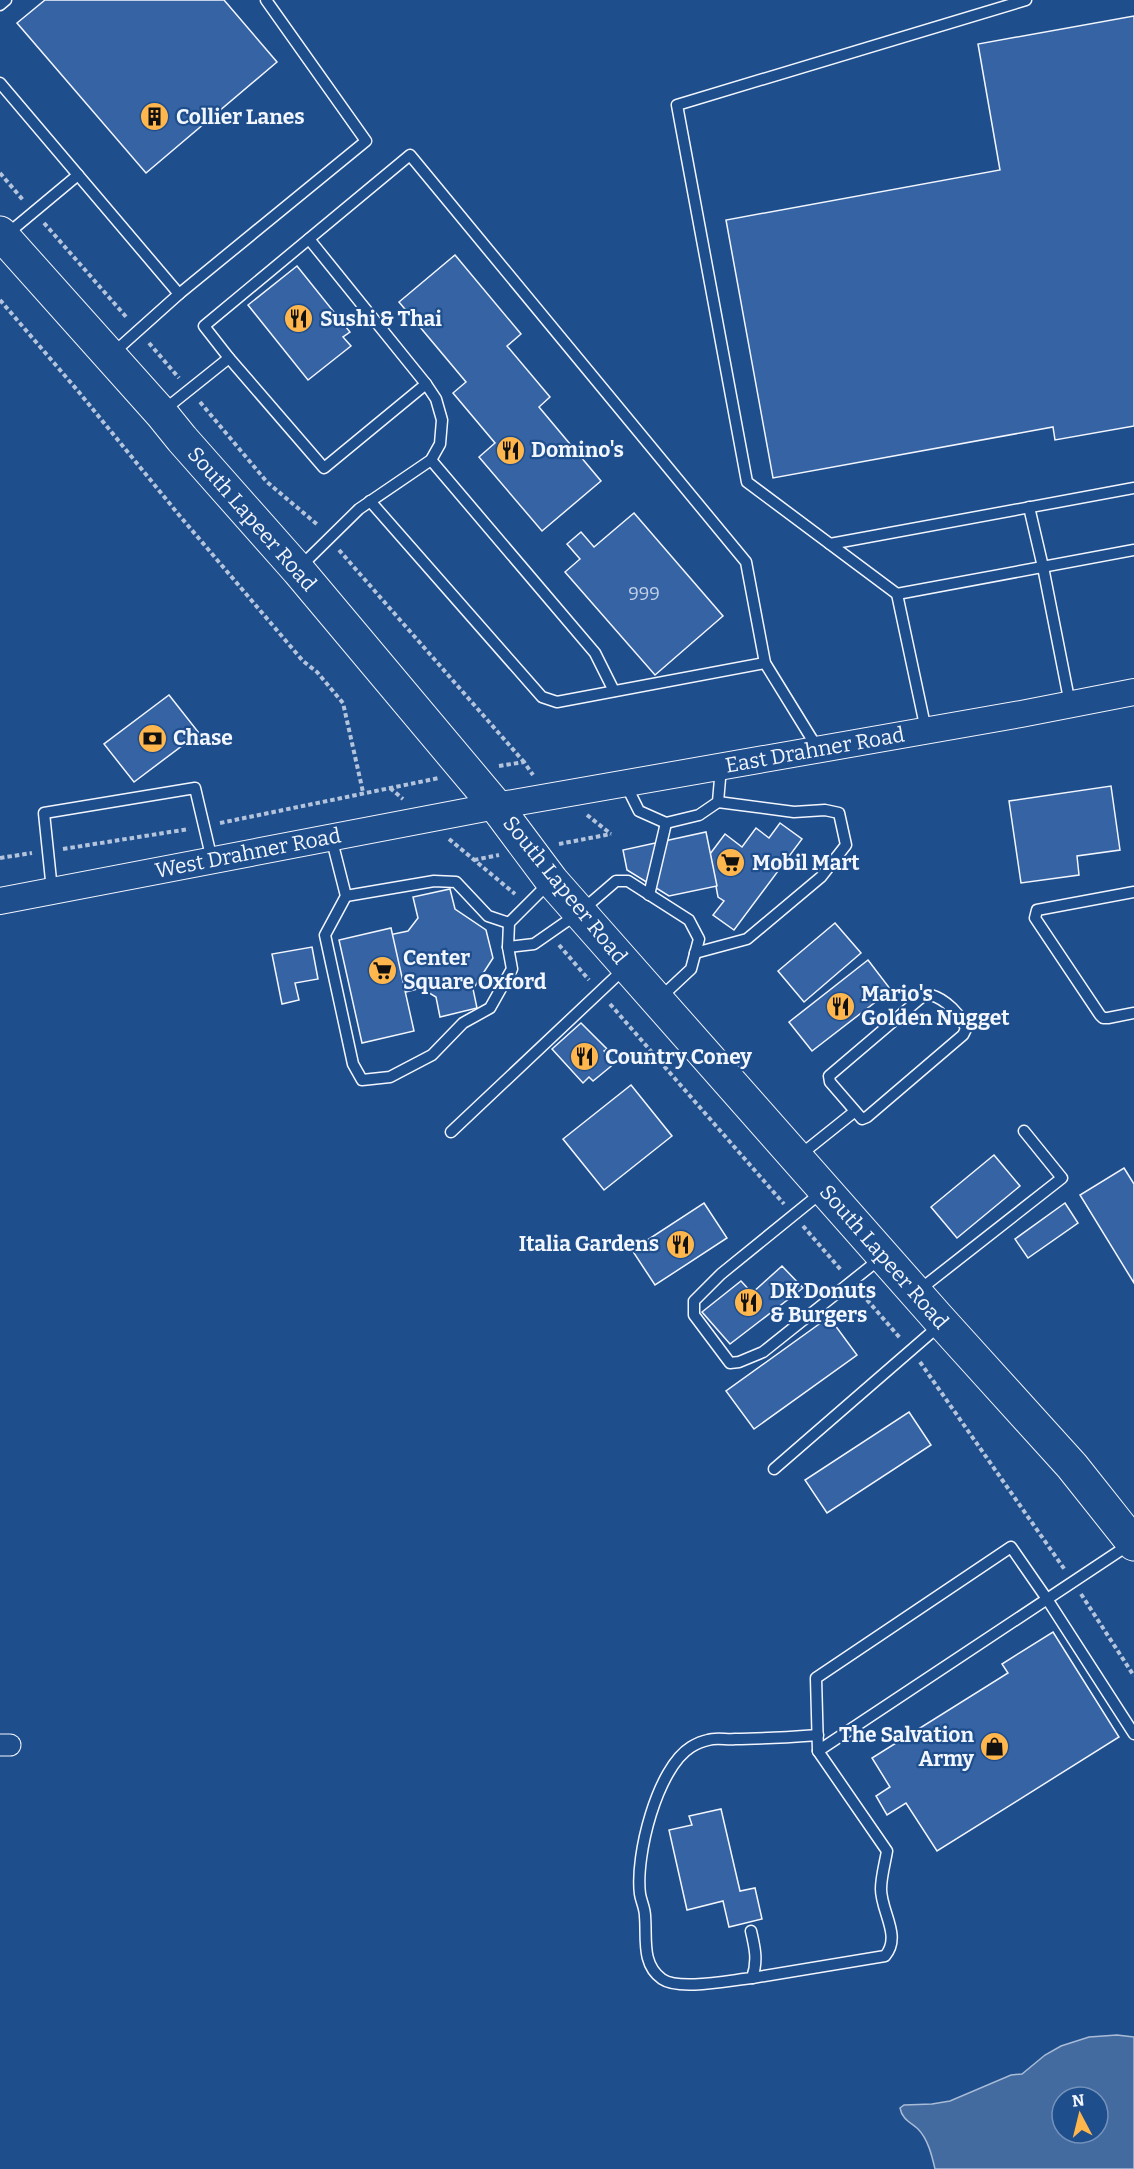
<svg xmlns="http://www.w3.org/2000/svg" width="1134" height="2169" font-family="Bitter,serif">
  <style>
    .water { fill: #446ba0; stroke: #a8bbd7; stroke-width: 1.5; fill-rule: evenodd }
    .building { fill: #3563a3; stroke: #f2f6ff; stroke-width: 1.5 }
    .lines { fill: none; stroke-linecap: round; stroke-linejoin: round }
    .service-casing { stroke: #f2f6ff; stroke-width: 13 }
    .minor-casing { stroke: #f2f6ff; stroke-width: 23 }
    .tertiary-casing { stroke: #f2f6ff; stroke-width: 28 }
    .primary-casing { stroke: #f2f6ff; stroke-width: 35 }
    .path { stroke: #b3c4dc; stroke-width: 4; stroke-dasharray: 4.5 3; stroke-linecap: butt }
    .service { stroke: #1f4e8c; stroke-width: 10 }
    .minor { stroke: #1f4e8c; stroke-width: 21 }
    .tertiary { stroke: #1f4e8c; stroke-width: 26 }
    .primary { stroke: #1f4e8c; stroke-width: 33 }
    .labels { text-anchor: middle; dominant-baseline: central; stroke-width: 4.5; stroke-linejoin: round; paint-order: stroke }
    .number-label { font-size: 18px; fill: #c3d1e8 }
    .poi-label { font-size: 21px; font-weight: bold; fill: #f2f6ff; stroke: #1f4e8c; text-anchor: start }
    .street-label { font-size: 21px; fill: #f2f6ff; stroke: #1f4e8c }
  </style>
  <rect width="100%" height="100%" fill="#1f4e8c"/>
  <!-- water -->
  <path class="water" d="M1117 2035 1134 2037V2169H935C932 2156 928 2139 918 2129 910 2122 902 2119 900 2108L904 2105 932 2104 950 2101 1011 2075 1022 2074 1045 2055 1061 2046 1089 2037ZM1062 2097H1098V2133H1062Z"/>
  <!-- building -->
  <g class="building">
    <path d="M45 0H224L277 62 146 173 17 23Z"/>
    <path d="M1134 16V426L1055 440 1053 427 773 478 726 220 1000 170 978 44Z"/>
    <path d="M455 255 521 334 507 346 550 397 539 407 601 481 542 531 479 457 495 443 453 393 466 382 399 302Z"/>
    <path d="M297 266 350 332 343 337 351 346 308 380 248 305Z"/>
    <path d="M634 513 723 616 655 675 565 572 580 559 567 544 581 532 594 547Z"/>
    <path d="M169 695 199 733 134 782 104 744Z"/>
    <path d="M1111 786 1120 850 1077 856 1079 875 1021 883 1009 801Z"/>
    <path d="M780 823 802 839 734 930 713 915 724 901 718 897 710 854 725 834 742 847 756 828 769 838Z"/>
    <path d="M706 832 717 886 669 896 627 870 623 850Z"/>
    <path d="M450 889 455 909 486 930 493 958 473 989 477 1008 440 1017 436 997 421 988 402 993 389 935 408 931 418 918 413 897Z"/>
    <path d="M835 923 861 953 804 1002 778 971Z"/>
    <path d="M391 928 414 1031 362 1043 339 940Z"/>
    <path d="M312 947 318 979 295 983 299 1000 282 1004 272 954Z"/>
    <path d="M868 960 891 990 812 1051 789 1022Z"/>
    <path d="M581 1023 607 1049 604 1051 615 1063 593 1081 589 1077 583 1083 552 1049Z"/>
    <path d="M631 1085 672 1136 604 1190 563 1139Z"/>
    <path d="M994 1155 1020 1186 957 1238 931 1207Z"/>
    <path d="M1124 1168 1134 1184V1283L1080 1195Z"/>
    <path d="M704 1203 727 1238 655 1285 632 1250Z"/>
    <path d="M1065 1203 1078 1223 1028 1258 1015 1239Z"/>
    <path d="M782 1266 803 1288 730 1344 702 1312 741 1281 752 1293Z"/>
    <path d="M829 1317 857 1355 754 1429 726 1391Z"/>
    <path d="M909 1412 931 1445 827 1513 805 1480Z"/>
    <path d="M1053 1632 1119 1737 937 1851 906 1803 887 1815 876 1796 890 1787 872 1758 1008 1673 1002 1664Z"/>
    <path d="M721 1809 740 1891 755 1888 762 1919 729 1927 723 1901 687 1910 669 1830 692 1825 689 1816Z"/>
  </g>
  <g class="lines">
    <defs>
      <g id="service">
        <path d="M0 5 6 0"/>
        <path d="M0 83 179 294"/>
        <path d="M6 235 78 175"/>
        <path d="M309 239 426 384"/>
        <path d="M112 354 179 294 366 141 266 0"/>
        <path d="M164 410 229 358"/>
        <path d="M431 460 595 653 614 691"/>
        <path d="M370 501 542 697 557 702 765 663"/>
        <path d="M1029 507 1043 567 1070 704"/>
        <path d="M830 544 1134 488"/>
        <path d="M299 568 359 509 431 460 440 444 442 420 436 399 426 384 324 468 229 358 204 326 410 155 746 562 765 663 818 749"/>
        <path d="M897 594 1134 550"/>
        <path d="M926 730 897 594 747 482 677 105 1026 0"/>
        <path d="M625 783 639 811 666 823 699 815 718 802 721 767"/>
        <path d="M331 837 346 896 325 935 353 1064 362 1080 390 1077 432 1055 463 1023 490 1008 512 969 508 947 509 923 549 883"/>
        <path d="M52 890 44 813 195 788 212 860"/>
        <path d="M1134 892 1037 910 1035 918 1100 1015 1103 1018H1108L1134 1013"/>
        <path d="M649 895 666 823"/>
        <path d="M346 896 434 881 456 882 488 916 509 923"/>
        <path d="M508 947 534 944 580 912 616 881H628L689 920 699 939 691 969 660 998"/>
        <path d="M695 953 747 939 821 877 846 845 839 813 825 810 794 812 718 802"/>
        <path d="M931 995C945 999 961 1014 966 1029L963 1035 867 1117 862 1119 830 1082 829 1076 923 996Z"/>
        <path d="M451 1132 625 968"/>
        <path d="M799 1156 854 1112"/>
        <path d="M822 1192 721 1274 694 1301V1315L730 1363 739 1362 763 1352 881 1258"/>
        <path d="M918 1291 1062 1178 1024 1131"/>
        <path d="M774 1469 940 1325"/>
        <path d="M818 1751 816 1678 1011 1547 1047 1599 1134 1734"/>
        <path d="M751 1931C755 1948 758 1961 752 1978 731 1980 679 1991 662 1979 641 1964 647 1938 645 1916 645 1908 641 1901 640 1894 635 1856 657 1768 691 1747 696 1744 703 1741 708 1740 716 1737 727 1740 735 1739 763 1739 790 1737 818 1735"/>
        <path d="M752 1978 885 1956C902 1936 881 1912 881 1889 881 1877 885 1863 887 1851L818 1751 1130 1544"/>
      </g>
      <path id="minor" d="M0 1745H10"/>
      <path id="tertiary" d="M0 901 496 806 1021 714 1134 692"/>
      <path id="primary" d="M0 233 161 413 182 439 298 570 496 806 552 881 938 1318 1072 1466 1134 1544"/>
    </defs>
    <!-- service casing -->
    <use href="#service" class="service-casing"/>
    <!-- minor casing -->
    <use href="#minor" class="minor-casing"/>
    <!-- tertiary casing -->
    <use href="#tertiary" class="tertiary-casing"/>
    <!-- primary casing -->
    <use href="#primary" class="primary-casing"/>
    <!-- path -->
    <g class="path">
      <path d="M0 173 23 200"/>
      <path d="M44 223 128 319"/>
      <path d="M0 300 78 391 179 515 303 661 317 672 343 703 363 792"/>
      <path d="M149 343 179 378"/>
      <path d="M200 402 267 482 319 526"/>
      <path d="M339 550 524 762"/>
      <path d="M499 766 524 762 533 775"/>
      <path d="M390 788 403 799"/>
      <path d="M587 815 611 834"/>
      <path d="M220 823 439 778"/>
      <path d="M449 839 515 894"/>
      <path d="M559 844 611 834"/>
      <path d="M63 849 189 829"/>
      <path d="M0 858 32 853"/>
      <path d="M474 860 499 855"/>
      <path d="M559 945 589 980"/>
      <path d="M610 1004 784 1204"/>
      <path d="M803 1226 841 1270"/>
      <path d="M862 1294 900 1338"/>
      <path d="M920 1362 1065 1570"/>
      <path d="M1081 1594 1134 1676"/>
    </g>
    <!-- service -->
    <use href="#service" class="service"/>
    <!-- minor -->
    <use href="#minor" class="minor"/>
    <!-- tertiary -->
    <use href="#tertiary" class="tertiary"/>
    <!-- primary -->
    <use href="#primary" class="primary"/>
  </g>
  <!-- icons -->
  <defs>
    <symbol id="building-disc" viewBox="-11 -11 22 22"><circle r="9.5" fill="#ffb74d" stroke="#1f4e8c"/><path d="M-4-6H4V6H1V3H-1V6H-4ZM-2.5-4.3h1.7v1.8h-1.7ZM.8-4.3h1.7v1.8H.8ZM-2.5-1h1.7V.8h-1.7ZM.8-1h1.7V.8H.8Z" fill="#111"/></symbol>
    <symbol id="restaurant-disc" viewBox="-11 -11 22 22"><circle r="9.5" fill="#ffb74d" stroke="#1f4e8c"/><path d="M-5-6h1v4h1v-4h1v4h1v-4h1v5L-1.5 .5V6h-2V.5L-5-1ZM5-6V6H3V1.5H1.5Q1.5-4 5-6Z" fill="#111"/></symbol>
    <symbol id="bank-disc" viewBox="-11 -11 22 22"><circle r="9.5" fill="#ffb74d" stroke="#1f4e8c"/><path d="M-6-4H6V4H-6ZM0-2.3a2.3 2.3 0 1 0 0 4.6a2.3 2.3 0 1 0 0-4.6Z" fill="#111"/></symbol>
    <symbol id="supermarket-disc" viewBox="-11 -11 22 22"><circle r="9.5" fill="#ffb74d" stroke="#1f4e8c"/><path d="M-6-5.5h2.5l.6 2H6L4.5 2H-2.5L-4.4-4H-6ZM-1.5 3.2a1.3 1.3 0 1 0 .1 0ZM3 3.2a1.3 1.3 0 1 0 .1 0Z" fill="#111"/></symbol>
    <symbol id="shop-disc" viewBox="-11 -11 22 22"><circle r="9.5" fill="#ffb74d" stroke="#1f4e8c"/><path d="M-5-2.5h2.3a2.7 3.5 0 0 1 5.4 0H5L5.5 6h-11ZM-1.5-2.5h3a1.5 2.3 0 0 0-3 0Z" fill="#111"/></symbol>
  </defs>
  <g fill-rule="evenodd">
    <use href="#building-disc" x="138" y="100" width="33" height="33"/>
    <use href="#restaurant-disc" x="282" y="302" width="33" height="33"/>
    <use href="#restaurant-disc" x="494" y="434" width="33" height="33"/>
    <use href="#bank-disc" x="136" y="722" width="33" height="33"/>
    <use href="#supermarket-disc" x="714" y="846" width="33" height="33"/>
    <use href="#supermarket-disc" x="366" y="954" width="33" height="33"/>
    <use href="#restaurant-disc" x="824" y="990" width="33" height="33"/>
    <use href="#restaurant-disc" x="568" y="1040" width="33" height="33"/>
    <use href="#restaurant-disc" x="664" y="1228" width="33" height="33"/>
    <use href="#restaurant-disc" x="732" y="1286" width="33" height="33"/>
    <use href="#shop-disc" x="978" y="1730" width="33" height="33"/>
  </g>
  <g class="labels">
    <!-- number labels -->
    <g class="number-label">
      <text x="644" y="594">999</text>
    </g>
    <!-- poi labels -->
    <g class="poi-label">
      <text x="176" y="117">Collier Lanes</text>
      <text x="320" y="319">Sushi &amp; Thai</text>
      <text x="531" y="450">Domino's</text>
      <text x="173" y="738">Chase</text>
      <text x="752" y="863">Mobil Mart</text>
      <text x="403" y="958">Center<tspan x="403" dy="24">Square Oxford</tspan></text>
      <text x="861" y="994">Mario's<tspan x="861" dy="24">Golden Nugget</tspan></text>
      <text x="605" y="1057">Country Coney</text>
      <text x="659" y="1244" text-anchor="end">Italia Gardens</text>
      <text x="770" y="1291">DK Donuts<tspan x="770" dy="24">&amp; Burgers</tspan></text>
      <text x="974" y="1735" text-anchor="end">The Salvation<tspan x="974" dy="24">Army</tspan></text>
    </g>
    <!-- street labels -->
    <g class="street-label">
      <text transform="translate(252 519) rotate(49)">South Lapeer Road</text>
      <text transform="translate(815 750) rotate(-10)">East Drahner Road</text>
      <text transform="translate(248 853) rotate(-11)">West Drahner Road</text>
      <text transform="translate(565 890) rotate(51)">South Lapeer Road</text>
      <text transform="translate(884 1257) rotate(49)">South Lapeer Road</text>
    </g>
  </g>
  <!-- north arrow -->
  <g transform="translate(1080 2115) rotate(353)"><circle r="28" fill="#1f4e8c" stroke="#7391ba" stroke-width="1.5"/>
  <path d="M0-4.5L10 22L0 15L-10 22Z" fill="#ffb74d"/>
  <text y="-9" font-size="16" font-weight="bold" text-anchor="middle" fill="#f2f6ff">N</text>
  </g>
</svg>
